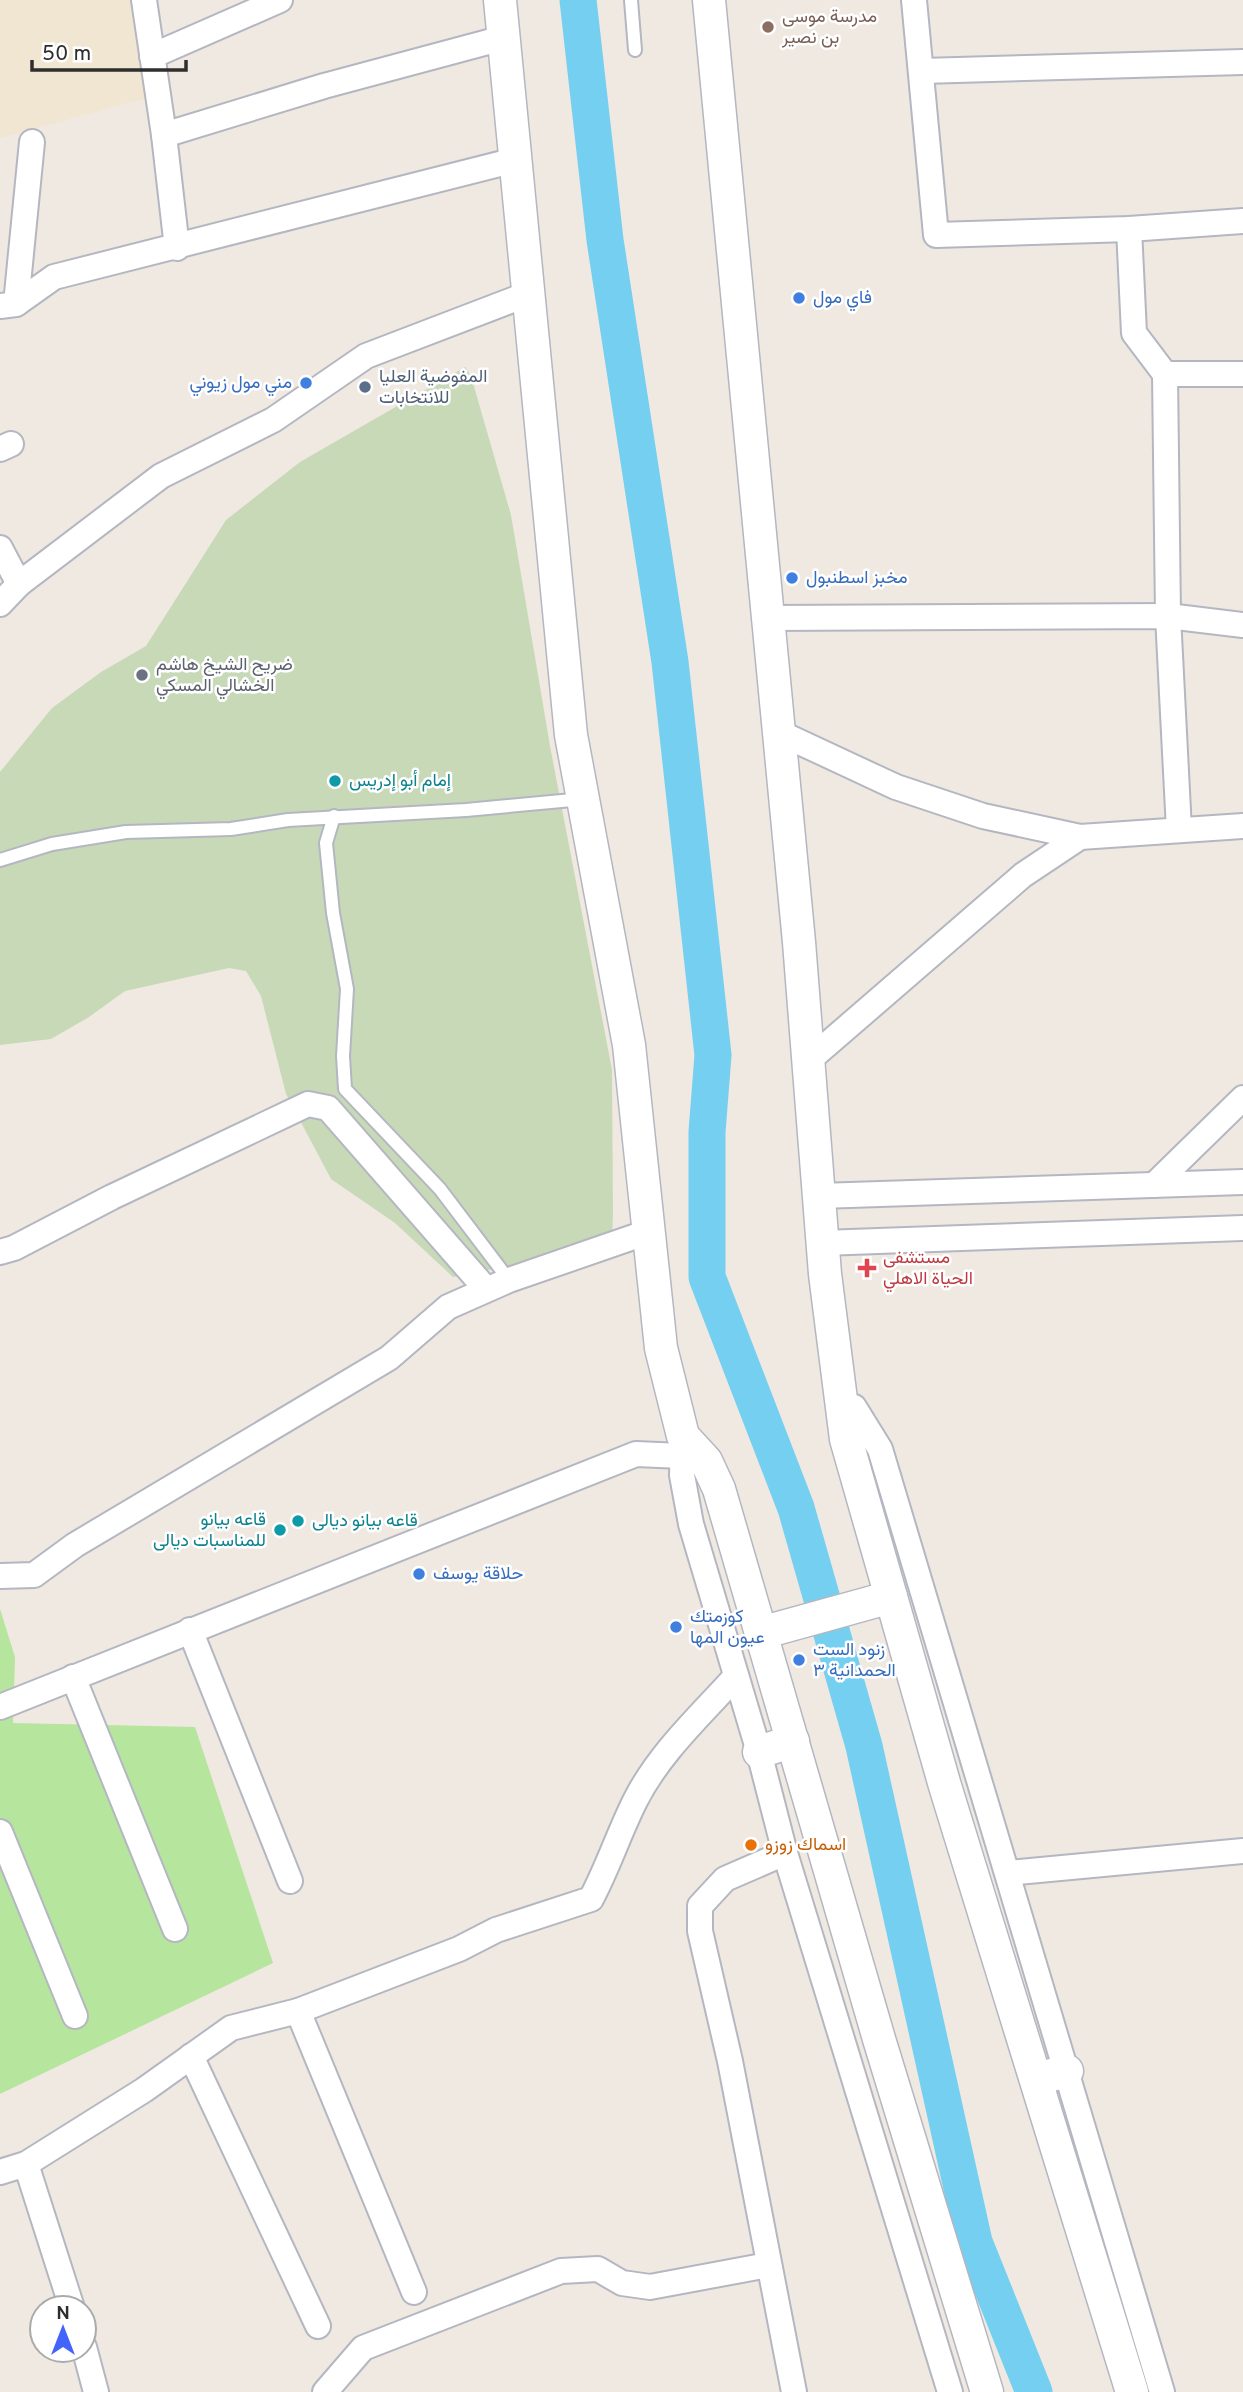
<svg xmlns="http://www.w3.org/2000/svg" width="1243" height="2392" font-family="Overpass,Vazirmatn,sans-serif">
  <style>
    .education { fill: #f0e6d1 }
    .green { fill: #b6e59e }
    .cemetery { fill: #c8d9b8 }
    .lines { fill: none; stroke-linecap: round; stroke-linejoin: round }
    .river { stroke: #75cff0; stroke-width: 37 }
    .service-casing { stroke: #b4b7c1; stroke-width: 16 }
    .minor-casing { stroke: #b4b7c1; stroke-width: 28 }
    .tertiary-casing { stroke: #b4b7c1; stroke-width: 35 }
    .service { stroke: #fff; stroke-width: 12 }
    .minor { stroke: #fff; stroke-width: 24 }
    .tertiary { stroke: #fff; stroke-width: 32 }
    .education-dot { fill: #8d6e63; stroke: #fff; stroke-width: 2.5 }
    .shop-dot { fill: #3f7fe0; stroke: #fff; stroke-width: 2.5 }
    .service-dot { fill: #5c6f8a; stroke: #fff; stroke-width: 2.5 }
    .worship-dot { fill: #6b7280; stroke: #fff; stroke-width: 2.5 }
    .culture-dot { fill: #0f9aa8; stroke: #fff; stroke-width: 2.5 }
    .health-dot { fill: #e0444e; stroke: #fff; stroke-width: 2.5 }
    .food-dot { fill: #e8710a; stroke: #fff; stroke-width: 2.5 }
    .labels { text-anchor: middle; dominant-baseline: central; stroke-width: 5; stroke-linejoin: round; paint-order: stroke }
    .education-label { font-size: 18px; fill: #785e54; stroke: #fff; text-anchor: start }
    .shop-label { font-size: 18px; fill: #366cbe; stroke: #fff; text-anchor: start }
    .service-label { font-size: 18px; fill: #4e5e75; stroke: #fff; text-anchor: start }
    .worship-label { font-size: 18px; fill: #5b616d; stroke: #fff; text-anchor: start }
    .culture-label { font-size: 18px; fill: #0d838f; stroke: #fff; text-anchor: start }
    .health-label { font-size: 18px; fill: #be3a42; stroke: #fff; text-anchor: start }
    .food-label { font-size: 18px; fill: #c56008; stroke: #fff; text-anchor: start }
  </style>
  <rect width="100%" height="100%" fill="#efe9e1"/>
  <!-- education -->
  <path class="education" d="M0 0H138L150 97 0 138Z"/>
  <!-- green -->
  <path class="green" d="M0 1609 15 1657 13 1723 195 1727 273 1963 0 2094Z"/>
  <!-- cemetery -->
  <path class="cemetery" d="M465 367 471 376 511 515 550 746 612 1070 613 1214 612 1237 514 1265 453 1277 395 1223 331 1179 286 1094 261 996 246 971 229 968 125 991 89 1017 51 1039 0 1045V772L52 708 101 672 146 646 226 520 300 462Z"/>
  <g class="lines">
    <!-- river -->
    <path class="river" d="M578 0 605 240 670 662 713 1055 707 1132V1277L796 1508 864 1746 974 2242 1034 2392"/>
    <defs>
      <g id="service">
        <path d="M631 0 635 50"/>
        <path d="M334 816 326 843 333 913 347 989 343 1056 345 1089 440 1189 509 1280"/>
        <path d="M0 860 52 844 126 832 231 829 288 820 466 810 583 799"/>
      </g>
      <g id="minor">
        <path d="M144 0 164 135 324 86 503 38"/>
        <path d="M914 0 936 235 1129 229 1243 221"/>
        <path d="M152 56 280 0"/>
        <path d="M922 71 1243 62"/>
        <path d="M164 135 177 248"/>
        <path d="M1129 229 1134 333 1165 374H1243"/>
        <path d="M16 304 32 142"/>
        <path d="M0 306 16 304 54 277 515 160"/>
        <path d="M1165 374 1168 616 1179 830"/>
        <path d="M0 449 11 444"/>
        <path d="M0 548 19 584"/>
        <path d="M0 604 19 584 161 476 273 420 366 356 528 294"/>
        <path d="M770 618 1168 616 1243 625"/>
        <path d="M780 733 896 787 983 816 1080 837 1243 826"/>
        <path d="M808 1061 1023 875 1080 837"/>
        <path d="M1154 1185 1243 1098"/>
        <path d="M819 1196 1243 1182"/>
        <path d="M822 1243 1243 1228"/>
        <path d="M0 1252 14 1248 112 1197 308 1104 328 1108 486 1289"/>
        <path d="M840 1404 854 1407 880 1449 1162 2392"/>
        <path d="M683 1436 682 1475 691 1524 759 1752 785 1853 950 2392"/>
        <path d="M0 1576 34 1575 75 1545 389 1358 448 1307 509 1280 648 1232"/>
        <path d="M190 1630 290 1881"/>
        <path d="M73 1677 175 1929"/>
        <path d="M0 1707 636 1454 682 1456"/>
        <path d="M0 1832 75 2016"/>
        <path d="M785 1853 725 1879 700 1906V1931L730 2061 794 2392"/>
        <path d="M1008 1873 1243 1851"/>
        <path d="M298 2011 414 2292"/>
        <path d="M191 2056 318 2326"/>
        <path d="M26 2164 72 2308"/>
        <path d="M0 2172 26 2164 144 2090 231 2028 298 2011 459 1949 496 1930 591 1899C608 1867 619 1833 635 1801 659 1753 701 1715 736 1676"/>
        <path d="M84 2347 96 2392"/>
        <path d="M325 2392 363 2348 561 2271 598 2269 622 2283 650 2287 768 2265"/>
      </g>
      <g id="tertiary">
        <path d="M500 0 571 735 629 1045 661 1348 683 1436 706 1461 719 1489 879 2039 987 2392"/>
        <path d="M709 0 799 942 825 1274 846 1439 945 1786 1132 2392"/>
        <path d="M761 1633 891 1597"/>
        <path d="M759 1752 793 1741"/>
        <path d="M1036 2079 1067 2071"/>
      </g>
    </defs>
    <!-- service casing -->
    <use href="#service" class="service-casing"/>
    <!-- minor casing -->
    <use href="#minor" class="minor-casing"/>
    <!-- tertiary casing -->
    <use href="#tertiary" class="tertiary-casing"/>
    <!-- service -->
    <use href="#service" class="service"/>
    <!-- minor -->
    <use href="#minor" class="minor"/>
    <!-- tertiary -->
    <use href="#tertiary" class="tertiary"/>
  </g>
  <!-- markers -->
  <circle class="education-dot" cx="768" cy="27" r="7"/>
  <g class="shop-dot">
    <circle cx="799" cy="298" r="7"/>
    <circle cx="306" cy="383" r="7"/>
    <circle cx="792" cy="578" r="7"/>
    <circle cx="419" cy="1574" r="7"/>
    <circle cx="676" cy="1627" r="7"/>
    <circle cx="799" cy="1660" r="7"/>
  </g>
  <circle class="service-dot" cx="365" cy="387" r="7"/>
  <circle class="worship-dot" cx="142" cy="675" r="7"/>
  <g class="culture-dot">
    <circle cx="335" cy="781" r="7"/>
    <circle cx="298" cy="1521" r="7"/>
    <circle cx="280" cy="1530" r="7"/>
  </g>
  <path class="health-dot" d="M863.5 1257.5h7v7h7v7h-7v7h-7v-7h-7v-7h7z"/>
  <circle class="food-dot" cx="751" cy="1845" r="7"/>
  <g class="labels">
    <!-- education labels -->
    <g class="education-label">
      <text x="782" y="17">مدرسة موسى<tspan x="782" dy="21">بن نصير</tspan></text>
    </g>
    <!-- shop labels -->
    <g class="shop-label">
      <text x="813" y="298">فاي مول</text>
      <text x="292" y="383" text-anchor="end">مني مول زيوني</text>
      <text x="806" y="578">مخبز اسطنبول</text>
      <text x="433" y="1574">حلاقة يوسف</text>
      <text x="690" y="1617">كوزمتك<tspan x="690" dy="21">عيون المها</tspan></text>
      <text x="813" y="1650">زنود الست<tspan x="813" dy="21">الحمدانية ٣</tspan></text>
    </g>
    <!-- service labels -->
    <g class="service-label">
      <text x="379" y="377">المفوضية العليا<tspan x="379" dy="21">للانتخابات</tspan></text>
    </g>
    <!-- worship labels -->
    <g class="worship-label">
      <text x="156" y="665">ضريح الشيخ هاشم<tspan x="156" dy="21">الخشالي المسكي</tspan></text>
    </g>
    <!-- culture labels -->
    <g class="culture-label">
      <text x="349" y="781">إمام أبو إدريس</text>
      <text x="266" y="1520" text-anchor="end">قاعه بيانو<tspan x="266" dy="21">للمناسبات ديالى</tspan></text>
      <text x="312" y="1521">قاعه بيانو ديالى</text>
    </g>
    <!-- health labels -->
    <g class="health-label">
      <text x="883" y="1258">مستشفى<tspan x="883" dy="21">الحياة الاهلي</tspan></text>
    </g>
    <!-- food labels -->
    <g class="food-label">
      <text x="765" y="1845">اسماك زوزو</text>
    </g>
  </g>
  <!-- north arrow -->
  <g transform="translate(63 2329)"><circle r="33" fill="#ffffff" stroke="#ababab" stroke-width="2"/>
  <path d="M0-5L12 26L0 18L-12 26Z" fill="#4264fb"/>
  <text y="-10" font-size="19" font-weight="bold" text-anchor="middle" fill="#2e2e2e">N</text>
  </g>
  <!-- scale -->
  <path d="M32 60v10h154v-10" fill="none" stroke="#2e2e2e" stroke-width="3.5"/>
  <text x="42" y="60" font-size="21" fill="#2e2e2e" stroke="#ffffff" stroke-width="5" paint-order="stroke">50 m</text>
</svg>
